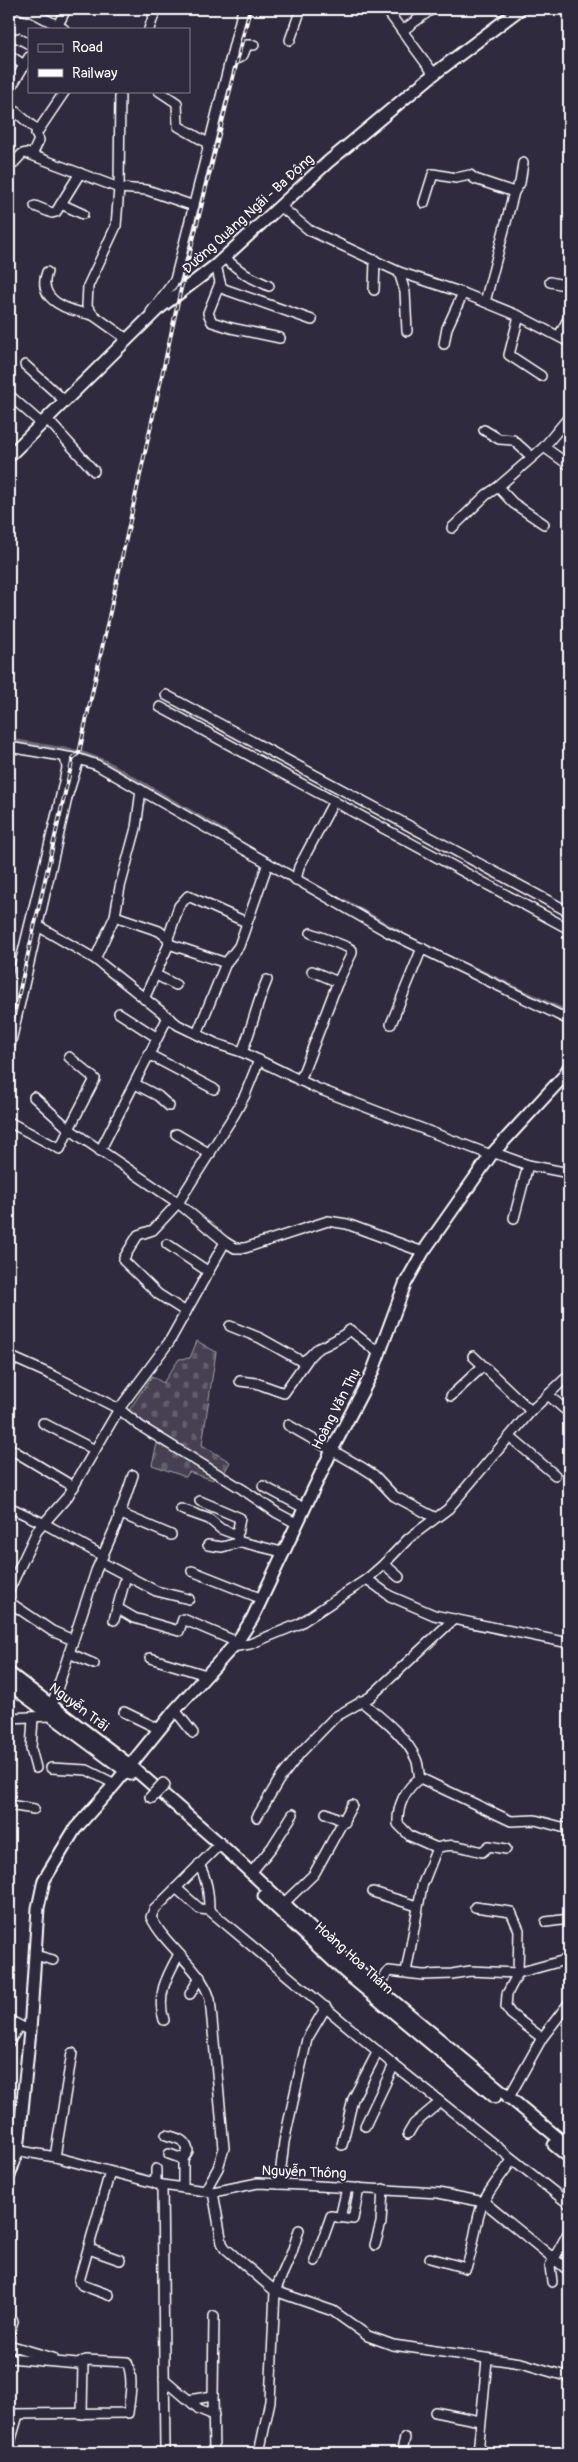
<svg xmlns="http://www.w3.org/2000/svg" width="578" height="2462" font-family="Pangolin,sans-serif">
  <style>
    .cemetery { fill: url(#cemetery-stones); stroke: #a2a0a8 }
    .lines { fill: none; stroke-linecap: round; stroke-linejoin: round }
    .canal { stroke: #6d6a77; stroke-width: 6 }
    .minor-casing { stroke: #fff; stroke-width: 12 }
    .major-casing { stroke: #fff; stroke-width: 15 }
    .minor { stroke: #2f2a3d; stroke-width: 9 }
    .major { stroke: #2f2a3d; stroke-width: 11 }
    .rail-casing { stroke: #fff; stroke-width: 4 }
    .rail { stroke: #2f2a3d; stroke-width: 2; stroke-dasharray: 5.5; stroke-linecap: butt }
    .minor-bridge-casing { stroke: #fff; stroke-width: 12; stroke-linecap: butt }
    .minor-bridge { stroke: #2f2a3d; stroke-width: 9 }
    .labels { text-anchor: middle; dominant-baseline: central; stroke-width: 4; stroke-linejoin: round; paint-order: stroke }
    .street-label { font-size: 14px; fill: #fff; stroke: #2f2a3d }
  </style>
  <defs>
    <pattern id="cemetery-stones" width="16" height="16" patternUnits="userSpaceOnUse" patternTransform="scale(1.25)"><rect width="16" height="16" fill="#464152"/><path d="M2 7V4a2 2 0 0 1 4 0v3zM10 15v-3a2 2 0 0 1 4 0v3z" fill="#625e6c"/></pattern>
  </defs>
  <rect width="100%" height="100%" fill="#2f2a3d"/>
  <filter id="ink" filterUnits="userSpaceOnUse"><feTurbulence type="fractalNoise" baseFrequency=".02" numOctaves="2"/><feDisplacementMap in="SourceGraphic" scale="10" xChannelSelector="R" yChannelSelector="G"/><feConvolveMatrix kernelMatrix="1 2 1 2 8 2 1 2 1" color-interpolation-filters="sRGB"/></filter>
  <g filter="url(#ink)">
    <!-- cemetery -->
    <g class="cemetery">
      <path d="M197 1341 216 1352 202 1445 230 1462 224 1473 128 1412 152 1376 163 1383 179 1359 190 1358Z"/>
      <path d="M158 1439 216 1475 213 1480 189 1472 186 1477 152 1465Z"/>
    </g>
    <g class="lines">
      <!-- canal -->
      <g class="canal">
        <path d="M9 741 79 753 106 763 232 837"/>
        <path d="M345 902 399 933"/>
        <path d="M471 968 569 1014"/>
      </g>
      <defs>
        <g id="minor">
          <path d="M21 9 34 13 64 29"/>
          <path d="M386 9 434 74"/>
          <path d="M58 25 66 9"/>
          <path d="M149 29 156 9"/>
          <path d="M402 31 432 9"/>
          <path d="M18 38 29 44"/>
          <path d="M290 40 301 9"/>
          <path d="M9 55 24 65"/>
          <path d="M229 64 243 55 247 45H254"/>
          <path d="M9 91 29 57"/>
          <path d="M120 91 119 188 116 226 88 286 87 306 93 315 127 339"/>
          <path d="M159 91 177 103 178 126 206 142 208 148"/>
          <path d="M9 106 38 131"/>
          <path d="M32 155 39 140 36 134 65 91"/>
          <path d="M9 168 22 154 26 153 119 188 147 190 194 206"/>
          <path d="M424 203 433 174 456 178 470 175 475 179 514 192"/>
          <path d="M61 204 83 214"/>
          <path d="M35 206 52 213 56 212 80 173"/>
          <path d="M280 206 309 230 399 272 463 293 519 316 569 342"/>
          <path d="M224 258 246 275 269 286"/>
          <path d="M216 265 221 286 224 289 312 320"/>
          <path d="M47 272C36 301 69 311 93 315"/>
          <path d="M399 272 405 292 407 331"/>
          <path d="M550 282 569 286"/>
          <path d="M220 283 208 313 212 322 231 328 280 338"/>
          <path d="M374 290 375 260"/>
          <path d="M485 302 514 192 520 183 523 163"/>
          <path d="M151 312 175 280 243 9"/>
          <path d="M519 316 509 355 541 376"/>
          <path d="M559 336 569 317"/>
          <path d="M444 344 447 328 463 293"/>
          <path d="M25 365 65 401"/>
          <path d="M9 395 42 424"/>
          <path d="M47 419 94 471"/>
          <path d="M484 430 499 439 513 440 532 457"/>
          <path d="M544 447 569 465"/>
          <path d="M498 487 513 503 544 524"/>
          <path d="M452 528 486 495 498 487 544 447 569 417"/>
          <path d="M166 695 569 912"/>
          <path d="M160 707 569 929"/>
          <path d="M9 747 79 759 97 765 388 932 569 1020"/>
          <path d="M296 880 299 867 334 801"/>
          <path d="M115 916 159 931 168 938 169 944 144 999"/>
          <path d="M38 926 95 959 178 1025 217 1044 242 1052 316 1088 491 1155"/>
          <path d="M168 938 179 906 188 896 246 922"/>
          <path d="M169 944 226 963"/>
          <path d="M95 959 115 916 120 887 136 828 141 790"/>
          <path d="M312 971 338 982"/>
          <path d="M156 975 176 985"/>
          <path d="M9 1009 58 809 67 768 65 757"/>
          <path d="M119 1013 156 1037"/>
          <path d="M391 1024 422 948"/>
          <path d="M197 1034 226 963 239 946 268 863"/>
          <path d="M9 1050 68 794 79 759"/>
          <path d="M242 1052C252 1028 257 1003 267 980"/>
          <path d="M148 1054 214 1089"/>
          <path d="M300 1081 337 984 352 953V950L347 947 311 933"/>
          <path d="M135 1084 158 1096 169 1106"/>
          <path d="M9 1122 60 1149 69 1129 34 1097"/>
          <path d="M176 1134 210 1154"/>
          <path d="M100 1151 167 1019"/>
          <path d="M495 1153 528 1165 569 1173"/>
          <path d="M514 1218 528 1165"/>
          <path d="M225 1242 235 1248H245L328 1221 347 1224 423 1252"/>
          <path d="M167 1244 209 1272"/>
          <path d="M186 1312 158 1294 124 1261V1258L138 1235 153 1230 178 1203 234 1115 245 1095 259 1060"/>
          <path d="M230 1326 260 1338 301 1361C310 1360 312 1351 319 1348 331 1343 340 1338 350 1330L380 1354"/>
          <path d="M9 1356 54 1376 119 1409 140 1426 242 1489 277 1513 296 1523"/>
          <path d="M473 1356 531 1411"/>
          <path d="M240 1381 256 1383 284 1393 308 1359"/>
          <path d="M548 1395 569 1413"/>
          <path d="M451 1396 483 1366"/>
          <path d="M43 1423 95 1450"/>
          <path d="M288 1425 363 1468 374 1475 394 1496 434 1517"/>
          <path d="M510 1437 555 1475"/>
          <path d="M9 1448 74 1487"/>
          <path d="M263 1486 304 1508"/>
          <path d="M200 1501 240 1518 237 1535"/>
          <path d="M9 1507 45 1524 103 1556"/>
          <path d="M181 1509 209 1519 221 1529 237 1535 238 1542"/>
          <path d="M119 1513 171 1535"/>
          <path d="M208 1545 222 1547 241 1542 282 1552"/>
          <path d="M101 1562 156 1591 189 1599"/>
          <path d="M384 1564 399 1577"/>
          <path d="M192 1571 260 1598"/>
          <path d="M367 1579 390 1596 434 1615 569 1643"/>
          <path d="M9 1590 37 1531 68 1496 119 1409 169 1342 225 1242 178 1203 69 1129 95 1079 69 1057"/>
          <path d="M9 1602 52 1631 73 1640"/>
          <path d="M117 1608 134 1618 179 1631 183 1619 237 1642"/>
          <path d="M114 1620 126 1576"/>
          <path d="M232 1647 250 1644 299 1624 367 1579 384 1564 409 1538 448 1509 531 1411 569 1375"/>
          <path d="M69 1653 94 1664"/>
          <path d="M150 1658 206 1675"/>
          <path d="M361 1701C380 1717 406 1736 416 1759 419 1765 418 1772 420 1778L511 1821 535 1820 569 1829"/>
          <path d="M52 1705 96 1571 117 1523 133 1475"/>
          <path d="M175 1710 193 1733"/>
          <path d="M124 1712 159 1729"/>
          <path d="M9 1718 50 1716"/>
          <path d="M33 1718 31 1749 36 1768"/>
          <path d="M51 1768 87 1770 115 1784"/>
          <path d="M420 1778C405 1789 397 1806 398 1824L410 1836 437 1848"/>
          <path d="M9 1805 34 1809"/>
          <path d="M326 1813 345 1822"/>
          <path d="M257 1817 279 1780 301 1752 335 1717 370 1697 454 1619"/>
          <path d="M199 1864C207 1880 209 1893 209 1910"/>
          <path d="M251 1873 272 1847 293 1814"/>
          <path d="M176 1888 200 1909 209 1910 394 2065 569 2204"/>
          <path d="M373 1892 417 1906"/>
          <path d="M284 1903 314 1874 352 1805"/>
          <path d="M475 1907 511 1912 519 1930 518 1973 507 1994 506 2007 511 2014 542 2038"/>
          <path d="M546 1922 569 1919"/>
          <path d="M35 1955 53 1960"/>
          <path d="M406 1972 422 1886 437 1848C452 1842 466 1848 482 1852L489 1846 506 1849"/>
          <path d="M377 1986 389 1971 423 1975 452 1974 470 1971 518 1973 569 1959"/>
          <path d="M190 1994 200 1977"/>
          <path d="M9 2020 30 2031"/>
          <path d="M164 2020C156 1995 167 1976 179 1954"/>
          <path d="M9 2042 19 2026"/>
          <path d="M508 2099 542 2038 569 2003"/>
          <path d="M365 2126 394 2065"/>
          <path d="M408 2134 414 2124 440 2102"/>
          <path d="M166 2135C176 2138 186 2139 188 2151L183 2159V2188"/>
          <path d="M342 2145 353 2099 378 2051"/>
          <path d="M9 2149 55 2157 162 2185 213 2192 258 2183 301 2185 438 2193 484 2202 569 2271"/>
          <path d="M169 2154 183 2159"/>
          <path d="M55 2157 72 2053"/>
          <path d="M156 2169V2184"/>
          <path d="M279 2184 284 2142 307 2039 326 2007"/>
          <path d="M162 2185 165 2450"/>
          <path d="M205 2191 218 2168 224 2148 210 1999C200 1966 166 1948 151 1917L154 1910 215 1849"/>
          <path d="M213 2192 222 2243 225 2248 275 2291 270 2401 259 2453"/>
          <path d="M340 2218 347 2188"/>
          <path d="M299 2230 292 2252 275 2291 333 2311 368 2336 393 2345 521 2363 569 2377"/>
          <path d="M375 2245 381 2223 383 2189"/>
          <path d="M89 2249 120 2260"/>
          <path d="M430 2258 466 2268C475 2247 474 2224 483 2203 490 2188 503 2174 512 2160"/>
          <path d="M315 2261 331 2216 353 2219 359 2188"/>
          <path d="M552 2282 550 2266 569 2231"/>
          <path d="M109 2295 82 2285 79 2281 110 2172"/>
          <path d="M214 2316 213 2396 214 2453"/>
          <path d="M9 2333 13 2321"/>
          <path d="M9 2345 53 2358"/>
          <path d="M9 2358 78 2364 86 2360 127 2362C134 2379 130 2396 128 2413L9 2414"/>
          <path d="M164 2379 199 2409 214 2415"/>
          <path d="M189 2400 213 2396"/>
          <path d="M435 2412 480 2421"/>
          <path d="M82 2414 83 2361"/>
          <path d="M9 2446 18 2415"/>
          <path d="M401 2453 405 2438"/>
          <path d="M478 2453 487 2360"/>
        </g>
        <g id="major">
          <path d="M9 456 157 310 216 265 328 162 434 74 520 9"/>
          <path d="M9 1673 131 1766 220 1844 350 1965 569 2147"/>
          <path d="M9 1684 130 1774"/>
          <path d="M264 1896 345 1972 495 2097"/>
          <path d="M554 2145 569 2157"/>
          <path d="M9 2176 18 2150 30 2031 38 1908 44 1880 75 1829 115 1784 175 1710 237 1642 252 1619 332 1450 372 1373 405 1284 423 1252 491 1155 563 1077 569 1067"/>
        </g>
      </defs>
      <!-- minor casing -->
      <use href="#minor" class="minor-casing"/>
      <!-- major casing -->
      <use href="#major" class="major-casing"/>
      <!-- minor -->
      <use href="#minor" class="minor"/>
      <!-- major -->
      <use href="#major" class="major"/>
      <defs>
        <path id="rail" d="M9 1037 73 758 79 753 180 293 250 9"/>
      </defs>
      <!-- rail casing -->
      <use href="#rail" class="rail-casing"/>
      <!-- rail -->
      <use href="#rail" class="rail"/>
      <defs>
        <path id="minor-bridge" d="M163 1783 165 1785 152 1798 150 1797Z"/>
      </defs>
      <!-- minor-bridge casing -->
      <use href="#minor-bridge" class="minor-bridge-casing"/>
      <!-- minor-bridge -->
      <use href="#minor-bridge" class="minor-bridge"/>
    </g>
  </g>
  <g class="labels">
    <!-- street labels -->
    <g class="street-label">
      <text transform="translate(248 214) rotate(-42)">Đường Quảng Ngãi - Ba Động</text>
      <text transform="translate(336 1409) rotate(-63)">Hoàng Văn Thụ</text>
      <text transform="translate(79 1707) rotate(37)">Nguyễn Trãi</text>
      <text transform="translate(354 1958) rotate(42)">Hoàng Hoa Thám</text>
      <text transform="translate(304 2172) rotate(2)">Nguyễn Thông</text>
    </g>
  </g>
  <!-- margin -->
  <rect width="578" height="2462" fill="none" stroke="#2f2a3d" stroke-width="30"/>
  <rect x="15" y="15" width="548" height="2432" fill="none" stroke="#fff" stroke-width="2" filter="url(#ink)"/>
  <!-- legend -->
  <rect x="28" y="28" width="162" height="65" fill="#2f2a3d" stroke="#827f8b"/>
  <rect x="38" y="44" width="25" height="8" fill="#2f2a3d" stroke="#827f8b"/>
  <text x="72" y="52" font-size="15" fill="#ffffff">Road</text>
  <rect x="38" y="69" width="25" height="8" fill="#ffffff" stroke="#827f8b"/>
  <text x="72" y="78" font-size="15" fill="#ffffff">Railway</text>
</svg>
